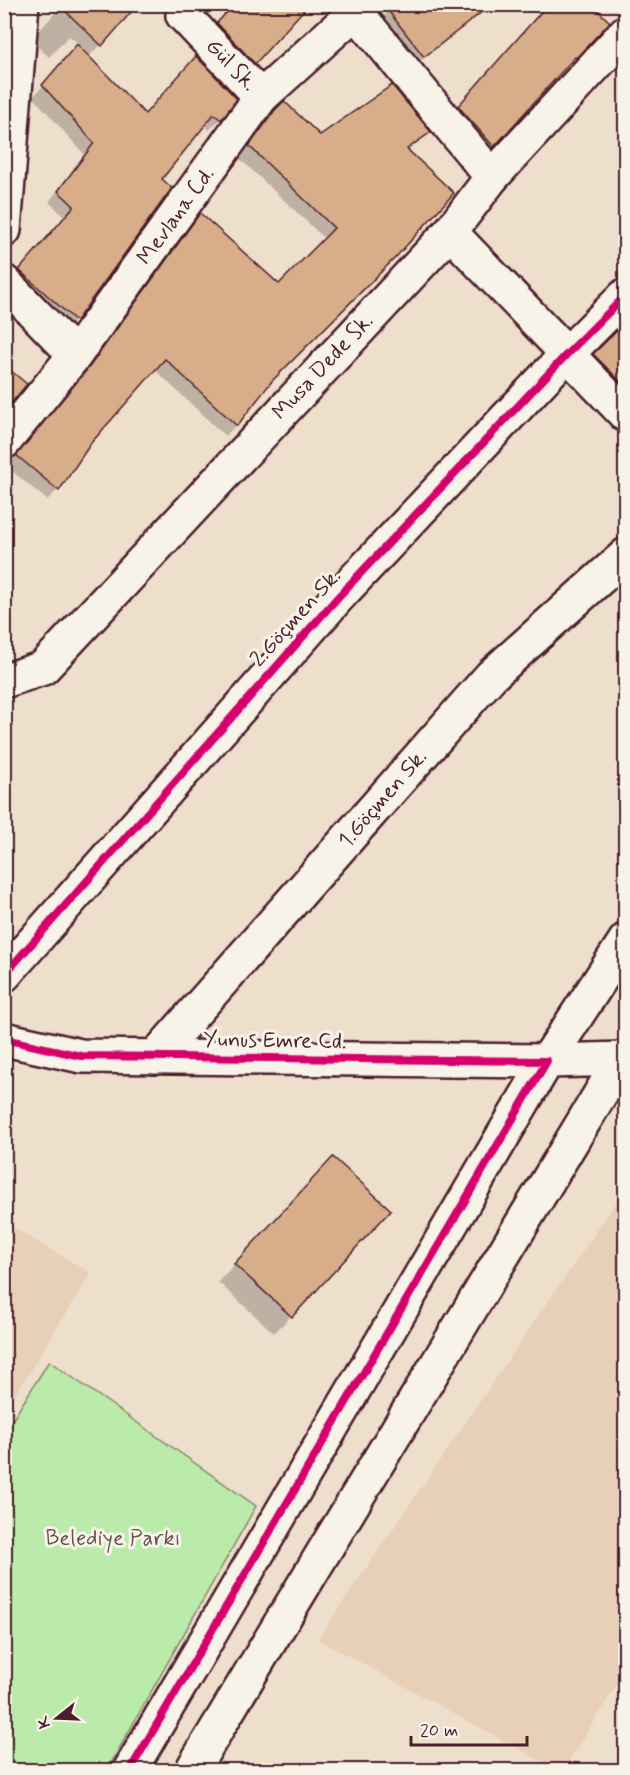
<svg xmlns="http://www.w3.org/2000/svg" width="630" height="1775" font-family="Mynerve,sans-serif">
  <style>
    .built { fill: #e7cfb8 }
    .green { fill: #bbebaa; stroke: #82856a; stroke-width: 1.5 }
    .shadow { fill: #0003 }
    .building { fill: #d8ad89; stroke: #4a1f2b; stroke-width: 1.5 }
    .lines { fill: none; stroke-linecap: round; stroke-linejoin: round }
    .minor-casing { stroke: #4a1f2b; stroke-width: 38 }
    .major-casing { stroke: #4a1f2b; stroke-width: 38 }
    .minor { stroke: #f7f3e8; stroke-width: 33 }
    .major { stroke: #f7f3e8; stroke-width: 33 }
    .cycleway-casing { stroke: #f7f3e8; stroke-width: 11 }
    .cycleway { stroke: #d6006c; stroke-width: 8 }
    .labels { text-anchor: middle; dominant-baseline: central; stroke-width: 6; stroke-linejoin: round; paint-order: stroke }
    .street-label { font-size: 22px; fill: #4a1f2b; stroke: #f7f3e8 }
    .park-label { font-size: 22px; fill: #66524b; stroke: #f7f3e8 }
  </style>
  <rect width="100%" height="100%" fill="#eedecc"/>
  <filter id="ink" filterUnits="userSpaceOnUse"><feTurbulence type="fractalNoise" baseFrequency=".0167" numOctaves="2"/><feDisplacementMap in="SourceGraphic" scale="12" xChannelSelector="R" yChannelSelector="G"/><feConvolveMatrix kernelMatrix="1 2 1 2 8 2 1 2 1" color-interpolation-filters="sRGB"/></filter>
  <g filter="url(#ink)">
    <!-- built -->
    <g class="built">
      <path d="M625 1189V1672L563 1770H557L318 1639Z"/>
      <path d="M5 1223 91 1273 5 1411Z"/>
    </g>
    <!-- green -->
    <path class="green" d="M49 1361 256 1506 107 1770H5V1432Z"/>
    <!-- shadow -->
    <g class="shadow">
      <path d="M63 4 101 45 90 55 82 47 80 49 144 116 235 99 220 119 209 130 204 124 160 179 75 320 65 331 10 281 65 217 49 202 84 154 33 97 79 44 69 36 49 57 31 40Z"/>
      <path d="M235 4 254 63 244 73 207 35Z"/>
      <path d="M396 4H493L413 67 378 22Z"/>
      <path d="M548 4 575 57 564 67 483 157 449 118Z"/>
      <path d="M276 111 320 137 429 132 407 151 270 380 236 425 225 436 154 369 133 392 95 358 190 226 200 215 279 286 325 239 239 158 265 122Z"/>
      <path d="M626 324V407L582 367Z"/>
      <path d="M72 389 90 442 58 490 47 500 7 467Z"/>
      <path d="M4 555 8 561 4 565Z"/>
      <path d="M316 1176 291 1316 274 1333 218 1282Z"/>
    </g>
    <!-- building -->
    <g class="building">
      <path d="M58 4H138L102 46Z"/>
      <path d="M234 4H309L255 64 217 23Z"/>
      <path d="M383 4H492L424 57Z"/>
      <path d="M548 4H591L610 22 576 58 575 57 494 147 458 106Z"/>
      <path d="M77 44 145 114 196 56 237 99 221 120 214 114 162 179 172 188 76 321 19 270 74 206 58 191 94 143 42 85Z"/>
      <path d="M392 85 431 132 407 149 454 193 396 257 272 381 237 426 165 359 91 443 59 491 16 455 90 366 200 213 279 284 334 228 249 146 275 110 284 101 320 135Z"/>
      <path d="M626 322V387L593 354Z"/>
      <path d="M4 365 27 384 4 412Z"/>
      <path d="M333 1157 391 1210 292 1317 234 1264Z"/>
    </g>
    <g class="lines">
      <defs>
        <g id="minor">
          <path d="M186 4 183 15 261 97"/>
          <path d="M356 12 492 177"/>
          <path d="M4 230 22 4"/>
          <path d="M450 232 626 415"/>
          <path d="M4 282 75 355"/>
          <path d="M4 442 75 355 261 97 364 4"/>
          <path d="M4 681 43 668 450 232 492 177 626 32"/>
          <path d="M4 975 338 597 567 354 626 295"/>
          <path d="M4 1039 81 1056 547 1061 130 1770"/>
          <path d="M155 1057 491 676 626 555"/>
          <path d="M192 1770 622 1058"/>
        </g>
        <g id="major">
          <path d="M547 1061 626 940"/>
          <path d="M547 1061 626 1059"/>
        </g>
      </defs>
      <!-- minor casing -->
      <use href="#minor" class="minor-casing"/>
      <!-- major casing -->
      <use href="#major" class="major-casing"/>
      <!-- minor -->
      <use href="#minor" class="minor"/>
      <!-- major -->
      <use href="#major" class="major"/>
      <defs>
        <g id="cycleway">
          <path d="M4 975 338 597 567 354 626 295"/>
          <path d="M4 1039 81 1056 547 1061 130 1770"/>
        </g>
      </defs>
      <!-- cycleway casing -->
      <use href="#cycleway" class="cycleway-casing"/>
      <!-- cycleway -->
      <use href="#cycleway" class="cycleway"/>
    </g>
  </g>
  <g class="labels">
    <!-- street labels -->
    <g class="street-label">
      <text transform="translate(231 65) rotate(46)">Gül Sk.</text>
      <text transform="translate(176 216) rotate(-54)">Mevlana Cd.</text>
      <text transform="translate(323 367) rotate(-47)">Musa Dede Sk.</text>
      <text transform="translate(296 618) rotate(-48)">2.Göçmen Sk.</text>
      <text transform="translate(383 799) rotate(-49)">1.Göçmen Sk.</text>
      <text transform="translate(275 1041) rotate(1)">Yunus Emre Cd.</text>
    </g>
    <!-- park labels -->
    <g class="park-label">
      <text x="113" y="1539">Belediye Parkı</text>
    </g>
  </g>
  <!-- margin -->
  <rect width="630" height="1775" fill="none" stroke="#f7f3e8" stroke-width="24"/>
  <rect x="12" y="12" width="606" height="1751" fill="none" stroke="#4a1f2b" stroke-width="2" filter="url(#ink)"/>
  <!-- north arrow -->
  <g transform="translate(57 1718) rotate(252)" stroke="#f7f3e8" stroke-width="4.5" paint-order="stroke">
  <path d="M0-4.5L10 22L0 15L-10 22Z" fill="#4a1f2b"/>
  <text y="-9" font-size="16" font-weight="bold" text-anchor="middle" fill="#4a1f2b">K</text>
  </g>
  <!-- scale -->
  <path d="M411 1736v9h116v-9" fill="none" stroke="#4a1f2b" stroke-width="3"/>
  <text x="420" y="1736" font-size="18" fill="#4a1f2b" stroke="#f7f3e8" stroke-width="4.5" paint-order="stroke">20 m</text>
</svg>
